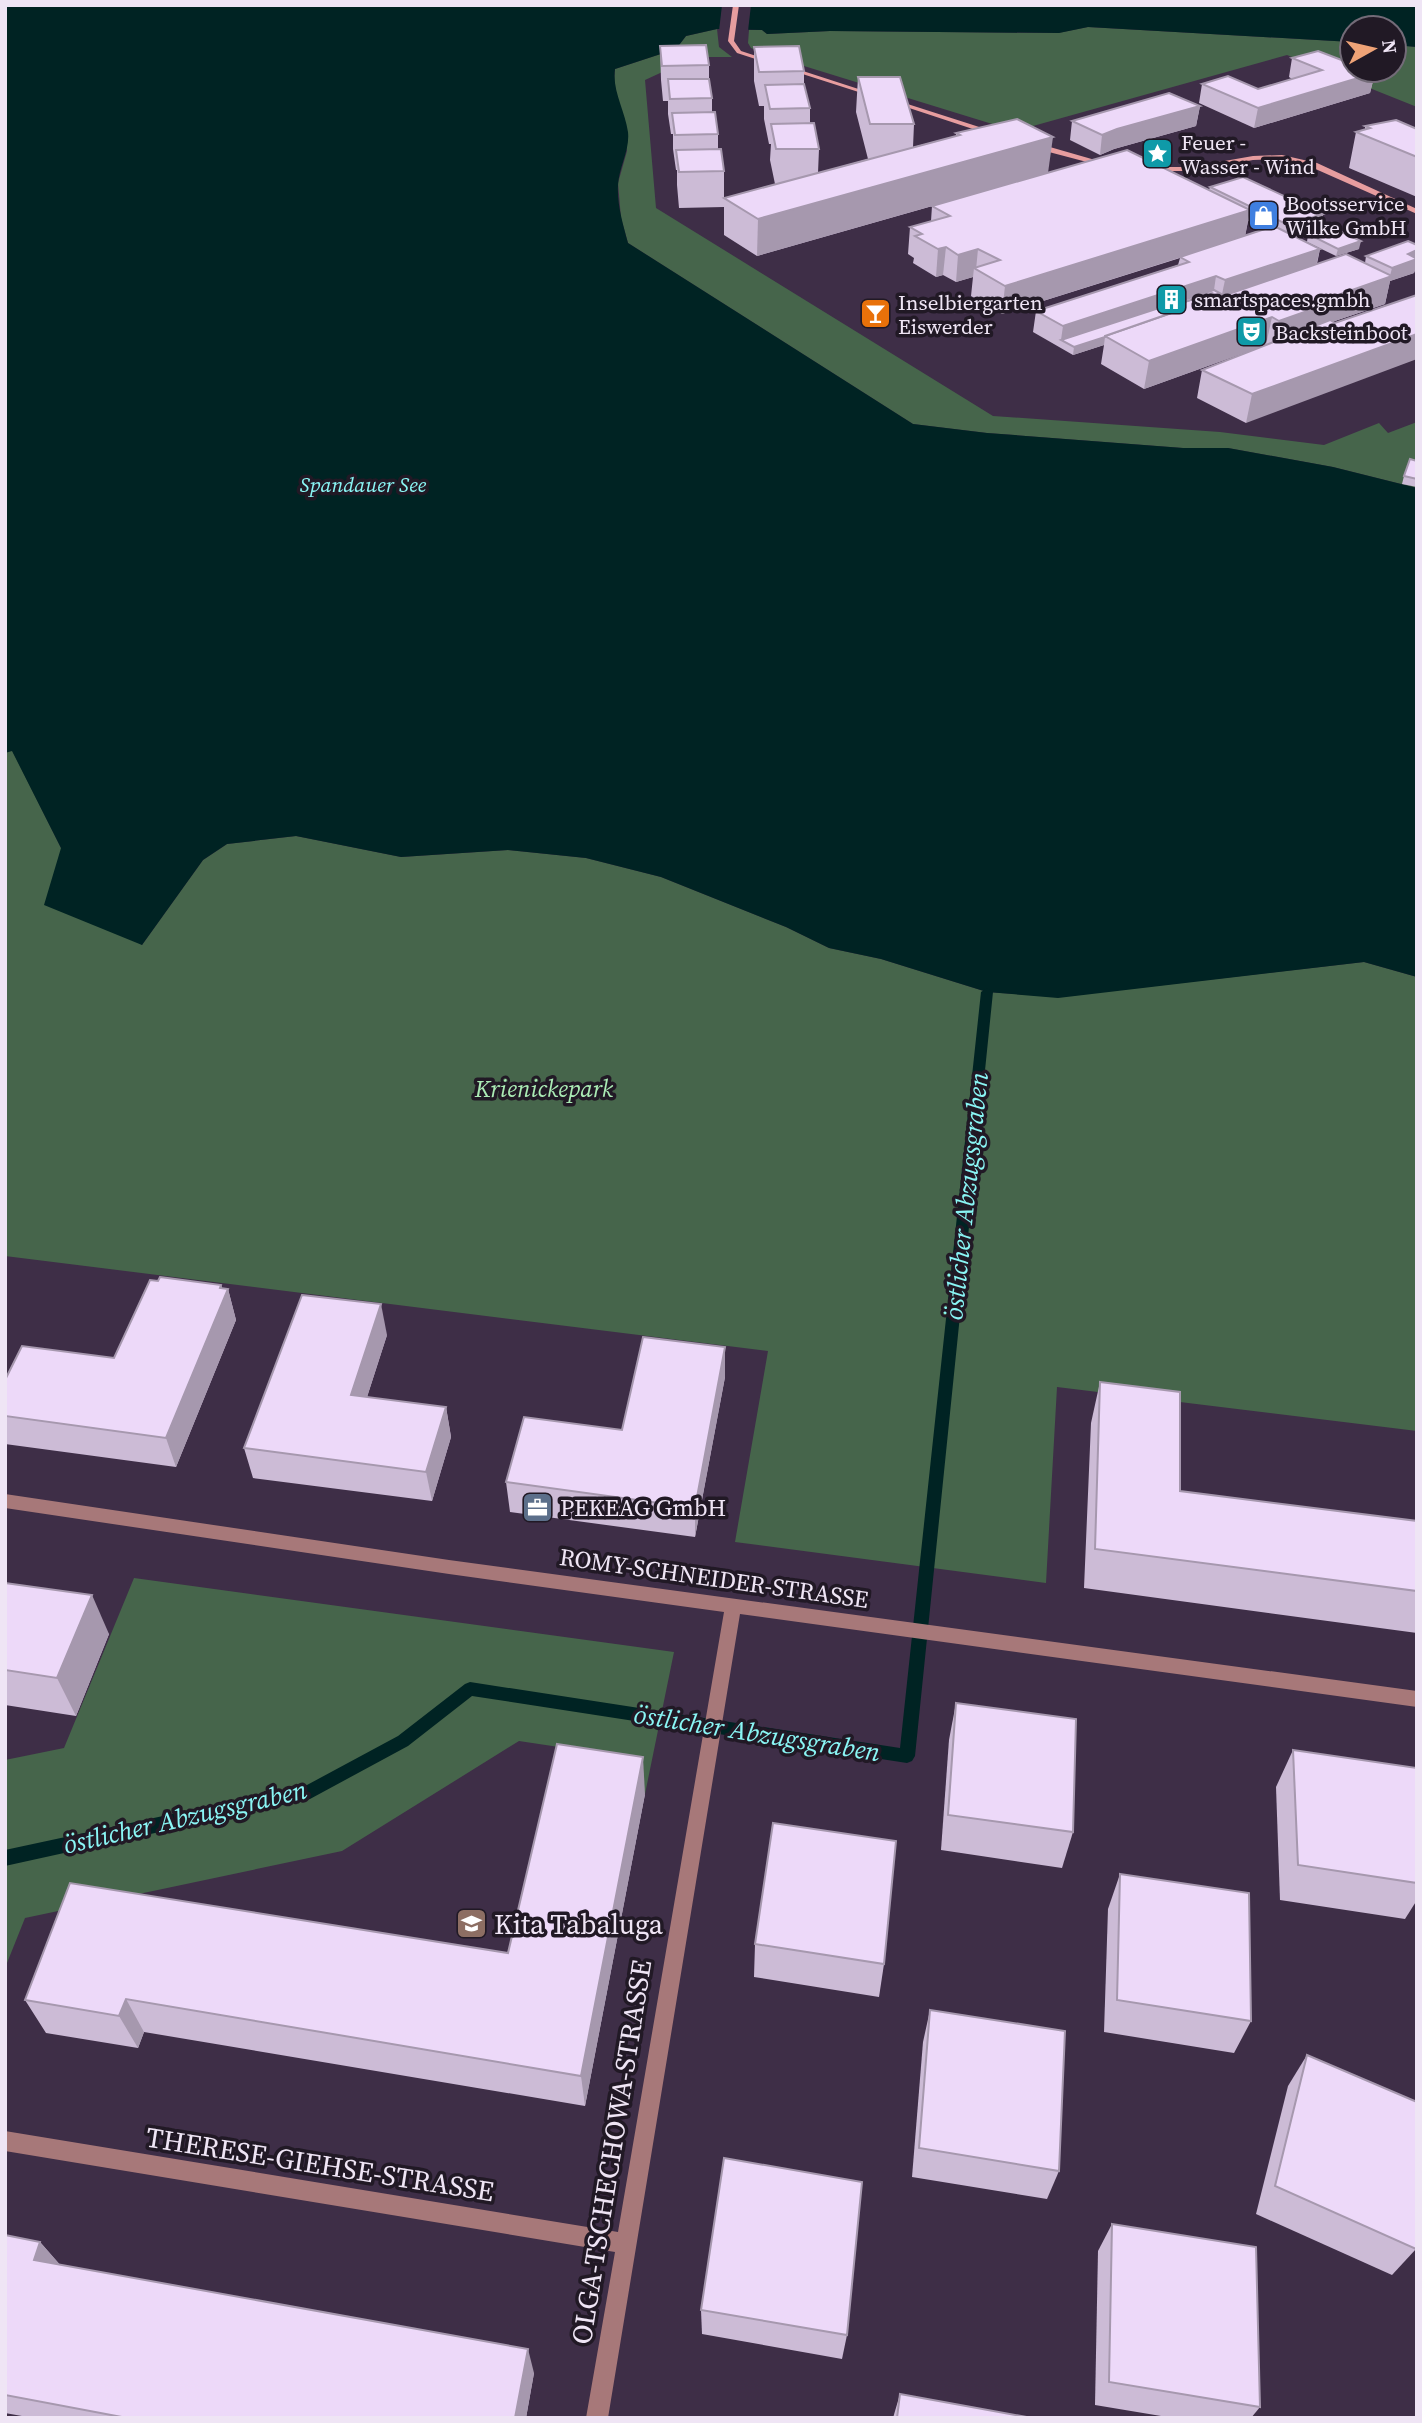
<svg xmlns="http://www.w3.org/2000/svg" width="1422" height="2423" font-family="'Source Serif 4',serif">
  <style>
    .green { fill: #46654b }
    .water { fill: #002323 }
    .pier { fill: #3e2e47 }
    .lines { fill: none; stroke-linecap: round; stroke-linejoin: round }
    .stream { fill: #002323; fill-rule: evenodd }
    .street { fill: #a77879; fill-rule: evenodd }
    .secondary { fill: #e79d9f; fill-rule: evenodd }
    .wall { fill: #ccbbd6; fill-rule: evenodd }
    .shaded-wall { fill: #a698ae }
    .building { fill: #edd9f9; stroke: #a698ae; stroke-width: 2 }
    .labels { text-anchor: middle; dominant-baseline: central; stroke-width: 7; stroke-linejoin: round; paint-order: stroke }
    .far-poi-label { font-size: 21px; fill: #efe5f5; stroke: #211925; text-anchor: start }
    .far-water-label { font-size: 21px; font-style: italic; fill: #8af6f5; stroke: #211925 }
    .park-label { font-size: 24px; font-style: italic; fill: #abecb5; stroke: #211925 }
    .poi-label { font-size: 24px; fill: #efe5f5; stroke: #211925; text-anchor: start }
    .street-label { font-size: 24px; fill: #efe5f5; stroke: #211925 }
    .water-label { font-size: 26px; font-style: italic; fill: #8af6f5; stroke: #211925 }
    .near-poi-label { font-size: 28px; fill: #efe5f5; stroke: #211925; text-anchor: start }
    .near-street-label { font-size: 28px; fill: #efe5f5; stroke: #211925 }
  </style>
  <rect width="100%" height="100%" fill="#3e2e47"/>
  <!-- green -->
  <g class="green">
    <path d="M1088 27 1352 42V70H1394V45L1417 47V107L1287 55 1015 131 765 54 751 48 748 43 749 30H762L767 34 830 31 1058 33Z"/>
    <path d="M717 29 719 47 732 57H695L645 80 656 208 993 416 1220 432 1324 445 1379 423 1388 433 1417 422V488L1333 467 1228 448H1183L987 433 913 424 628 243 621 218 618 183 627 151 614 81 615 69 676 49 686 36Z"/>
    <path d="M12 750 61 848 142 945 203 860 227 844 296 836 401 857 508 850 586 858 661 877 786 927 829 948 881 959 987 992 1058 997 1364 962 1417 977V1431L1057 1387 1046 1583 735 1542 768 1351 5 1256V753Z"/>
    <path d="M134 1578 674 1652 645 1794 612 1755 519 1741 342 1851 25 1918 5 1968V1760L64 1748Z"/>
  </g>
  <!-- water -->
  <path class="water" d="M5 5H1417V47L1394 45V28H1352V42L1088 27 1059 33 830 31 767 34 762 30 717 29 686 36 676 49 615 69C612 91 625 110 628 132 630 150 619 167 618 185 617 205 623 224 628 243L913 424 987 433 1183 448H1228L1333 467 1417 488V977L1364 962 1058 998 987 992 881 959 829 948 786 927 661 877 586 858 508 850 401 857 296 836 227 844 203 860 142 945 44 905 61 848 12 751 5 753Z"/>
  <!-- pier -->
  <path class="pier" d="M722 5H751L748 31H719Z"/>
  <g class="lines">
    <!-- stream -->
    <path class="stream" d="M987 988 993 992 915 1756 912 1761 907 1763 472 1696 408 1746 310 1799 5 1866V1850L307 1785 398 1736 465 1684 470 1682 900 1748 981 992Z"/>
    <!-- street -->
    <path class="street" d="M5 1494 449 1560 1417 1691V1707L740 1614 608 2418H586L615 2252 5 2151V2131L618 2232 724 1612 449 1574 5 1508Z"/>
    <!-- secondary -->
    <g class="secondary">
      <path d="M733 5H739L734 41 741 51 877 95 871 96 737 53 728 41Z"/>
      <path d="M891 100H895L998 133 991 135 891 102Z"/>
      <path d="M1030 143H1036L1109 164 1102 166 1030 147Z"/>
      <path d="M1282 155 1317 163 1417 209V214L1311 167 1282 159 1253 160 1190 171H1149L1145 169 1149 167H1190L1253 156Z"/>
    </g>
  </g>
  <!-- wall -->
  <g class="wall">
    <path d="M1352 37V50L1347 48 1348 38Z"/>
    <path d="M660 46 709 65V79L712 98V112L718 134V149L724 171V207L679 208 677 185V170H676L673 149V134H671L668 114V101H663L661 80Z"/>
    <path d="M754 47 804 71V84L810 108V123L819 149 818 173 868 159 856 112 858 77 914 124 913 147 956 136V133L1048 173 1209 190 1210 187 1323 214 1320 228 1294 236 1320 249 1317 264 1365 263 1366 256 1417 245V264L1414 273 1390 281 1385 304 1332 322 1246 423 1197 398 1202 370 1266 345 1144 389 1101 364 1104 345 1073 355 1033 332 1036 311 1178 265 1180 258 1002 314 971 296 973 277 956 282 943 275 936 277 913 263 914 258 908 254 910 227 931 221 932 206 957 199 757 256 724 235V198L775 184 770 160 771 144H769L764 119V106H759L754 81ZM1248 221 1265 229 1245 236Z"/>
    <path d="M1292 58 1375 73 1370 93 1254 128 1199 103 1202 84 1258 89 1292 79 1289 77Z"/>
    <path d="M1200 106 1196 126 1114 149 1100 155 1070 140 1072 121Z"/>
    <path d="M1365 126 1417 129V197L1349 168 1356 132 1365 130Z"/>
    <path d="M1308 234 1359 249 1336 256 1307 242Z"/>
    <path d="M1417 461V487L1402 484 1404 476Z"/>
    <path d="M221 1285 222 1288 228 1289 236 1320 176 1467 5 1444V1380L114 1358Z"/>
    <path d="M387 1335 367 1397 446 1407 451 1437 432 1501 253 1478 244 1448Z"/>
    <path d="M725 1347V1377L695 1537 510 1512 506 1482 622 1430Z"/>
    <path d="M1100 1382 1180 1491 1417 1521V1633L1084 1588 1091 1423Z"/>
    <path d="M5 1583 109 1634 76 1716 5 1705Z"/>
    <path d="M956 1703 1073 1832 1062 1868 941 1850 949 1740Z"/>
    <path d="M1293 1750 1417 1768V1900L1405 1919 1280 1900 1276 1787Z"/>
    <path d="M645 1794 585 2106 144 2032 138 2048 46 2033 25 2000 508 1953Z"/>
    <path d="M1120 1874 1251 2021 1234 2053 1104 2032 1108 1909Z"/>
    <path d="M755 1944 884 1964 879 1997 754 1977Z"/>
    <path d="M930 2010 1059 2171 1047 2199 912 2177 923 2042Z"/>
    <path d="M1307 2055 1416 2249 1392 2275 1256 2214 1288 2086Z"/>
    <path d="M1112 2224 1260 2407 1251 2418H1173L1095 2405 1098 2251Z"/>
    <path d="M5 2235 40 2242 60 2265 534 2373 526 2418H33L5 2413Z"/>
    <path d="M701 2310 847 2335 842 2359 702 2334Z"/>
    <path d="M900 2394 1032 2418H893Z"/>
  </g>
  <!-- shaded-wall -->
  <g class="shaded-wall">
    <path d="M1375 73 1370 93 1254 128 1258 108Z"/>
    <path d="M1200 106 1196 126 1114 149 1100 155 1102 135 1117 129Z"/>
    <path d="M1053 137 1048 173 757 256 758 219Z"/>
    <path d="M1250 210 1245 237 1002 314 1005 286Z"/>
    <path d="M1323 214 1320 228 1285 239 1288 225Z"/>
    <path d="M1361 241 1359 249 1336 256 1338 249Z"/>
    <path d="M946 247 943 275 936 277 938 249Z"/>
    <path d="M978 249 976 270 974 268 973 277 956 282 958 255Z"/>
    <path d="M1320 249 1315 270 1221 299 1225 280Z"/>
    <path d="M1417 250V264L1414 273 1390 281 1385 304 1311 329 1273 349 1279 321 1309 305 1390 276 1392 268 1408 254Z"/>
    <path d="M1216 276 1213 297 1175 305 1061 340 1060 347 1063 326Z"/>
    <path d="M1272 317 1266 345 1144 389 1149 361Z"/>
    <path d="M1417 334V359L1246 423 1252 394Z"/>
    <path d="M1105 337 1104 345 1073 355 1074 347Z"/>
    <path d="M221 1285 225 1296 228 1289 236 1320 176 1467 166 1438Z"/>
    <path d="M381 1304 387 1335 358 1425 351 1395Z"/>
    <path d="M725 1347V1377L695 1537V1508Z"/>
    <path d="M446 1407 451 1437 432 1501 426 1472Z"/>
    <path d="M92 1595 109 1634 76 1716 57 1678Z"/>
    <path d="M643 1757 645 1794 585 2106 581 2076Z"/>
    <path d="M126 1999 144 2032 138 2048 119 2016Z"/>
    <path d="M40 2242 63 2268 34 2260Z"/>
    <path d="M528 2349 534 2373 526 2418H515Z"/>
  </g>
  <!-- building -->
  <g class="building">
    <path d="M706 45 709 65 662 66 660 46Z"/>
    <path d="M799 46 804 71 759 72 754 47Z"/>
    <path d="M1318 51 1352 64V70H1366L1375 73 1258 108 1202 84 1228 76 1258 89 1322 70 1292 58Z"/>
    <path d="M858 77H900L914 124H870Z"/>
    <path d="M668 79H709L712 98 670 99Z"/>
    <path d="M804 84 810 108 770 109 765 85Z"/>
    <path d="M1169 93 1200 106 1117 129 1102 135 1072 121Z"/>
    <path d="M715 112 718 134 675 135 672 113Z"/>
    <path d="M1017 119 1053 137 758 219 724 198 960 135 956 133Z"/>
    <path d="M1396 120 1417 129V157L1356 132 1370 128 1365 126Z"/>
    <path d="M814 123 819 149H776L771 124Z"/>
    <path d="M721 149 724 171 679 172 676 150Z"/>
    <path d="M1127 150 1250 210 1005 286 974 268 1000 260 978 249 958 255 946 247 938 249 915 236 922 234 910 227 950 216 932 206Z"/>
    <path d="M1243 177 1323 214 1288 225 1210 187Z"/>
    <path d="M1274 226 1320 249 1225 280 1216 276 1063 326 1036 311 1189 262 1180 257Z"/>
    <path d="M1331 227 1361 241 1338 249 1308 234Z"/>
    <path d="M1408 241 1417 245V250L1408 254 1417 259 1392 268 1366 256Z"/>
    <path d="M1346 254 1392 276 1309 305 1316 308 1279 321 1272 317 1149 361 1105 336 1183 309 1175 305 1212 293 1220 297Z"/>
    <path d="M1214 290 1225 296 1220 297 1212 293 1175 305 1174 312 1105 336V337L1074 347 1061 340Z"/>
    <path d="M1417 295V334L1252 394 1202 370 1330 320 1335 323Z"/>
    <path d="M1410 459 1417 461V479L1404 476Z"/>
    <path d="M160 1277 221 1285 220 1288 228 1289 166 1438 5 1416V1380L22 1346 114 1358 150 1280 158 1281Z"/>
    <path d="M302 1295 381 1304 351 1395 446 1407 426 1472 244 1448Z"/>
    <path d="M643 1337 725 1347 695 1508 506 1482 524 1417 622 1430Z"/>
    <path d="M1100 1382 1180 1392V1491L1417 1521V1591L1095 1549Z"/>
    <path d="M5 1583 92 1595 57 1678 5 1670Z"/>
    <path d="M956 1703 1076 1719 1073 1832 948 1815Z"/>
    <path d="M557 1744 643 1757 581 2076 126 1999 119 2016 25 2000 70 1883 508 1953Z"/>
    <path d="M1293 1750 1417 1768V1883L1298 1865Z"/>
    <path d="M773 1823 896 1841 884 1964 755 1944Z"/>
    <path d="M1120 1874 1249 1893 1251 2021 1117 2000Z"/>
    <path d="M930 2010 1065 2031 1059 2171 919 2148Z"/>
    <path d="M1307 2055 1417 2102 1416 2249 1275 2186Z"/>
    <path d="M724 2158 862 2182 847 2335 701 2310Z"/>
    <path d="M1112 2224 1256 2247 1260 2407 1109 2382Z"/>
    <path d="M5 2235 40 2242 34 2260 528 2349 515 2418H127L5 2395Z"/>
    <path d="M900 2394 1032 2418H897Z"/>
  </g>
  <!-- icons -->
  <defs>
    <symbol id="sight-square" viewBox="-11 -11 22 22"><rect x="-9" y="-9" width="18" height="18" rx="4" fill="#0f9aa8" stroke="#211925"/><path d="M0-6L1.8-2.2L6-1.7L2.9 1.2L3.7 5.4L0 3.3L-3.7 5.4L-2.9 1.2L-6-1.7L-1.8-2.2Z" fill="#fff"/></symbol>
    <symbol id="shop-square" viewBox="-11 -11 22 22"><rect x="-9" y="-9" width="18" height="18" rx="4" fill="#3f7fe0" stroke="#211925"/><path d="M-5-2.5h2.3a2.7 3.5 0 0 1 5.4 0H5L5.5 6h-11ZM-1.5-2.5h3a1.5 2.3 0 0 0-3 0Z" fill="#fff"/></symbol>
    <symbol id="building-square" viewBox="-11 -11 22 22"><rect x="-9" y="-9" width="18" height="18" rx="4" fill="#0f9aa8" stroke="#211925"/><path d="M-4-6H4V6H1V3H-1V6H-4ZM-2.5-4.3h1.7v1.8h-1.7ZM.8-4.3h1.7v1.8H.8ZM-2.5-1h1.7V.8h-1.7ZM.8-1h1.7V.8H.8Z" fill="#fff"/></symbol>
    <symbol id="bar-square" viewBox="-11 -11 22 22"><rect x="-9" y="-9" width="18" height="18" rx="4" fill="#e8710a" stroke="#211925"/><path d="M-6-5H6L.8 .8V4.5H3.5V6h-7V4.5H-.8V.8Z" fill="#fff"/></symbol>
    <symbol id="theatre-square" viewBox="-11 -11 22 22"><rect x="-9" y="-9" width="18" height="18" rx="4" fill="#0f9aa8" stroke="#211925"/><path d="M-5-5.5Q0-4 5-5.5V0Q5 5 0 6Q-5 5-5 0ZM-3.3-2.5H-1v1.5H-3.3ZM1-2.5H3.3v1.5H1ZM-2.8 1Q0 5.5 2.8 1Z" fill="#fff"/></symbol>
    <symbol id="office-square" viewBox="-11 -11 22 22"><rect x="-9" y="-9" width="18" height="18" rx="4" fill="#5c6f8a" stroke="#211925"/><path d="M-6-3h4V-5.5h4V-3h4V5H-6ZM-1-4.5V-3h2v-1.5ZM-6 0V1H6V0Z" fill="#fff"/></symbol>
    <symbol id="school-square" viewBox="-11 -11 22 22"><rect x="-9" y="-9" width="18" height="18" rx="4" fill="#8d6e63" stroke="#211925"/><path d="M0-5L7-2L0 1L-7-2ZM-4 1L0 2.5L4 1V4Q0 6-4 4Z" fill="#fff"/></symbol>
  </defs>
  <g fill-rule="evenodd">
    <use href="#sight-square" x="1140" y="136" width="35" height="35"/>
    <use href="#shop-square" x="1246" y="198" width="35" height="35"/>
    <use href="#building-square" x="1154" y="282" width="35" height="35"/>
    <use href="#bar-square" x="858" y="296" width="35" height="35"/>
    <use href="#theatre-square" x="1234" y="314" width="35" height="35"/>
    <use href="#office-square" x="520" y="1490" width="35" height="35"/>
    <use href="#school-square" x="454" y="1906" width="35" height="35"/>
  </g>
  <g class="labels">
    <!-- far-poi labels -->
    <g class="far-poi-label">
      <text x="1181" y="142">Feuer -<tspan x="1181" dy="24">Wasser - Wind</tspan></text>
      <text x="1286" y="203">Bootsservice<tspan x="1286" dy="24">Wilke GmbH</tspan></text>
      <text x="1194" y="299">smartspaces.gmbh</text>
      <text x="898" y="302">Inselbiergarten<tspan x="898" dy="24">Eiswerder</tspan></text>
      <text x="1275" y="332">Backsteinboot</text>
    </g>
    <!-- far-water labels -->
    <g class="far-water-label">
      <text x="363" y="484">Spandauer See</text>
    </g>
    <!-- park labels -->
    <g class="park-label">
      <text x="544" y="1088">Krienickepark</text>
    </g>
    <!-- poi labels -->
    <g class="poi-label">
      <text x="560" y="1507">PEKEAG GmbH</text>
    </g>
    <!-- street labels -->
    <g class="street-label">
      <text transform="translate(714 1578) rotate(8)">ROMY-SCHNEIDER-STRASSE</text>
    </g>
    <!-- water labels -->
    <g class="water-label">
      <text transform="translate(966 1196) rotate(-84)">östlicher Abzugsgraben</text>
      <text transform="translate(757 1733) rotate(9)">östlicher Abzugsgraben</text>
      <text transform="translate(185 1817) rotate(-13)">östlicher Abzugsgraben</text>
    </g>
    <!-- near-poi labels -->
    <g class="near-poi-label">
      <text x="494" y="1924">Kita Tabaluga</text>
    </g>
    <!-- near-street labels -->
    <g class="near-street-label">
      <text transform="translate(611 2152) rotate(-81)">OLGA-TSCHECHOWA-STRASSE</text>
      <text transform="translate(320 2164) rotate(9)">THERESE-GIEHSE-STRASSE</text>
    </g>
  </g>
  <!-- border -->
  <rect width="1422" height="2423" fill="none" stroke="#efe5f5" stroke-width="14"/>
  <!-- north arrow -->
  <g transform="translate(1373 49) rotate(82)"><circle r="33" fill="#211925" stroke="#736b78" stroke-width="2"/>
  <path d="M0-5L12 26L0 18L-12 26Z" fill="#efa377"/>
  <text y="-10" font-size="19" font-weight="bold" text-anchor="middle" fill="#efe5f5">N</text>
  </g>
</svg>
